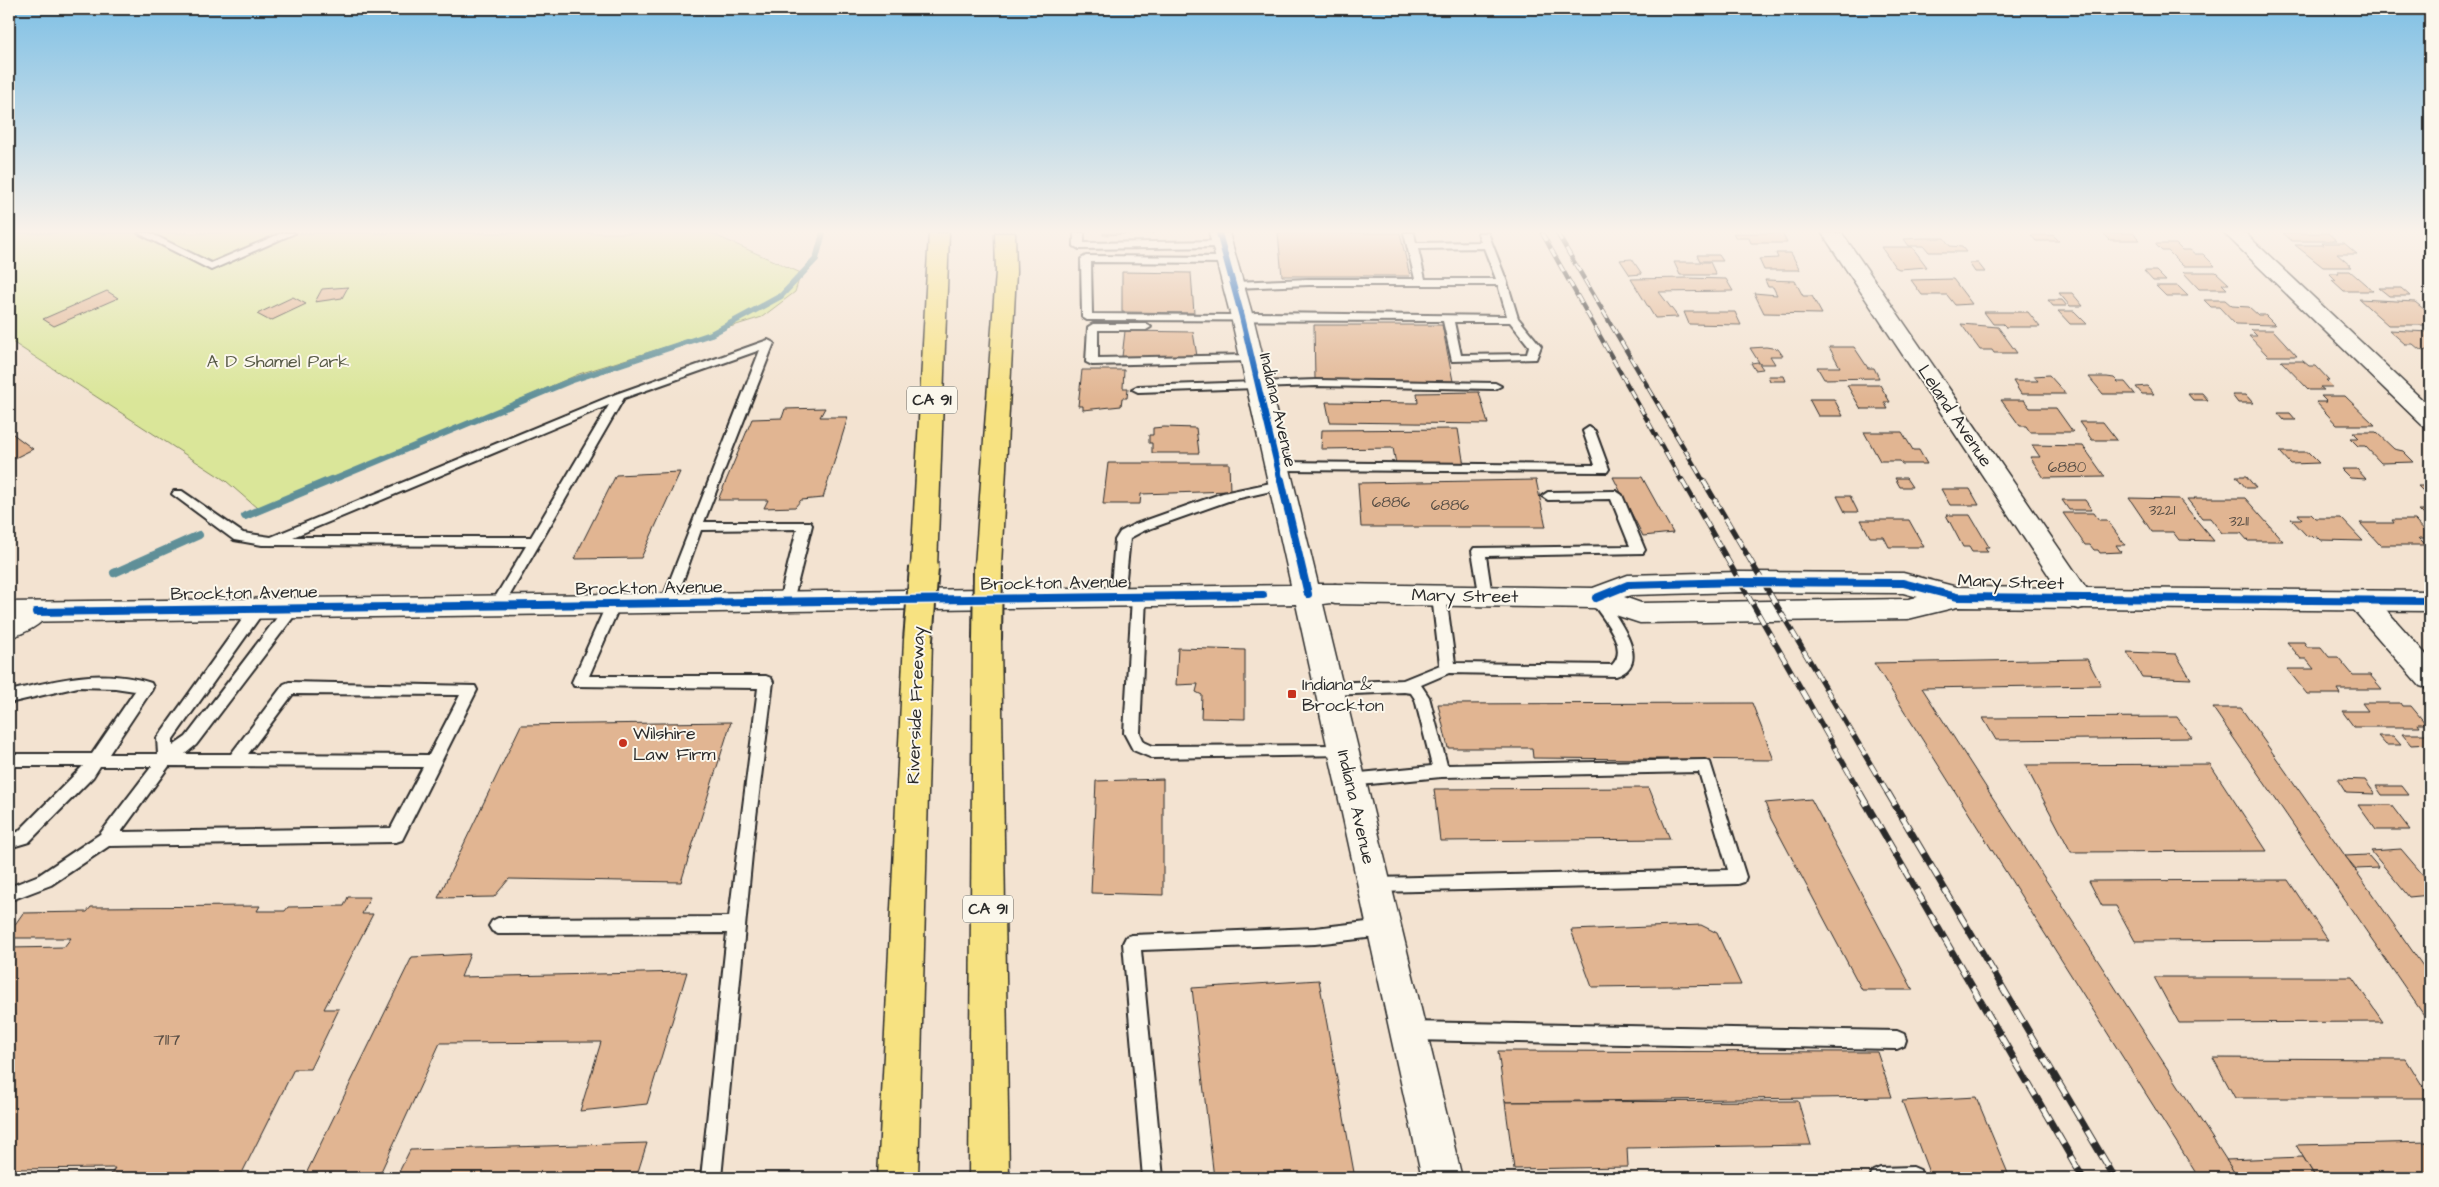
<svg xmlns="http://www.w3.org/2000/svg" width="2439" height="1187" font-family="'Architects Daughter',sans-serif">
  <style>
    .green { fill: #dae699; stroke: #828862 }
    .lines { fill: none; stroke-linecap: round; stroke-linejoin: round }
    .stream-far1 { stroke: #5f8f98; stroke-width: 6 }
    .stream { stroke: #5f8f98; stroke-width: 8 }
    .building { fill: #e1b592; stroke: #2b2b2b }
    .service-casing { stroke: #2b2b2b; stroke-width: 4 }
    .minor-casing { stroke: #2b2b2b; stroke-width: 3 }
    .tertiary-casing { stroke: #2b2b2b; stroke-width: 3 }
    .secondary-casing { stroke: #2b2b2b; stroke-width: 3 }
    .motorway-casing { stroke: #2b2b2b; stroke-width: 3 }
    .service { fill: #fbf7ec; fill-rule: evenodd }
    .minor { fill: #fbf7ec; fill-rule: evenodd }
    .tertiary { fill: #fbf7ec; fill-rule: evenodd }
    .secondary { fill: #fbf7ec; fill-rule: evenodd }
    .motorway { fill: #f7e281; fill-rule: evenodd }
    .rail-far2-casing { stroke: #2b2b2b; stroke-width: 4.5 }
    .rail-far1-casing { stroke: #2b2b2b; stroke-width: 5.5 }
    .rail-casing { stroke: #2b2b2b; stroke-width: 7 }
    .rail-far2 { stroke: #fbf7ec; stroke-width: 3; stroke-dasharray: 9; stroke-linecap: butt }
    .rail-far1 { stroke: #fbf7ec; stroke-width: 4; stroke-dasharray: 11; stroke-linecap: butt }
    .rail { stroke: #fbf7ec; stroke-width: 5; stroke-dasharray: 14; stroke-linecap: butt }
    .motorway-bridge-casing { stroke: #2b2b2b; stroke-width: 32; stroke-linecap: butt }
    .motorway-bridge { stroke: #f7e281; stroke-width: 28 }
    .cycleway-far1-casing { stroke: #fbf7ec; stroke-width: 9 }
    .cycleway-casing { stroke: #fbf7ec; stroke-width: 11 }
    .cycleway-far1 { stroke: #0057b8; stroke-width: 6 }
    .cycleway { stroke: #0057b8; stroke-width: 8 }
    .poi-dot { fill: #c8321e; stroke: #fbf7ec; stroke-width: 2 }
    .labels { text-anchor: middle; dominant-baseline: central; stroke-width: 4; stroke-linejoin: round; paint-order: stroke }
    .number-label { font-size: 15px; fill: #584e45 }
    .shield { fill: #fbf7ec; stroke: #696865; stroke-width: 1 }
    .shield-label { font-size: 16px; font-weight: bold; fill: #2b2b2b }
    .park-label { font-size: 18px; fill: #575a46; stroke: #fbf7ec }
    .street-label { font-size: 18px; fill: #2b2b2b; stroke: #fbf7ec }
    .poi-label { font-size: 18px; fill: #2b2b2b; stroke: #fbf7ec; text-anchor: start }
    .near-number-label { font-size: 18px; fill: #584e45 }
  </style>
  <rect width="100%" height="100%" fill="#f3e3d1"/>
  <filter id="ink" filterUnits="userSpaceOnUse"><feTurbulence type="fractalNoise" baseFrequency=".02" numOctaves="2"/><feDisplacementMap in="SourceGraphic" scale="10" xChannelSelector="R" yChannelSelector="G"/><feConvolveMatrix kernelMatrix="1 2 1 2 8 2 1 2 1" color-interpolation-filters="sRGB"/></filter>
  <g filter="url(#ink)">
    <!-- green -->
    <path class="green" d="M9 233H710L801 273 795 292 762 317 579 374 435 437 257 508 226 481 9 340Z"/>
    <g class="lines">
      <!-- stream-far1 -->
      <path class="stream-far1" d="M328 482 570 381 711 334 781 296 816 259 823 233"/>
      <!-- stream -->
      <g class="stream">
        <path d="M245 516 331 480"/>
        <path d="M114 573 199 535"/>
      </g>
    </g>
    <!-- building -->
    <g class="building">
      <path d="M1103 233H1154L1103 235Z"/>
      <path d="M1278 233H1400L1410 276H1282Z"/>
      <path d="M1733 233H1782L1787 243H1751L1749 238H1736Z"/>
      <path d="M2103 233H2133L2140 240H2110Z"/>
      <path d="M2283 233H2328L2337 241H2292Z"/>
      <path d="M2031 235H2053L2059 241H2036Z"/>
      <path d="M1922 238H1944L1950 246 1962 247 1966 252H1929L1924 246H1909L1904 239Z"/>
      <path d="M2322 243H2344L2357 254H2337L2352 267H2323L2295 245H2324Z"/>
      <path d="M2155 244H2176L2182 250H2190L2195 254H2203L2215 266H2183L2168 251H2162Z"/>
      <path d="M1881 247H1912L1927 267 1899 269 1895 267Z"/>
      <path d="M1776 253H1791L1800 270H1764L1759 259 1778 258Z"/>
      <path d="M1697 255H1719L1723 261H1700Z"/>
      <path d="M1632 259 1642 274 1630 275 1620 260Z"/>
      <path d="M1674 262H1710L1716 275H1680Z"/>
      <path d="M1969 263H1978L1985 272H1975Z"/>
      <path d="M2144 271H2156L2166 281H2153Z"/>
      <path d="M2337 271H2350L2373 291H2344L2332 280H2336L2329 273H2339Z"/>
      <path d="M1122 272 1191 273 1194 313 1122 312Z"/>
      <path d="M2183 272H2216L2229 284H2222L2227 289H2199Z"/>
      <path d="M1687 278 1726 279 1733 291 1659 292 1678 317 1655 318 1631 279Z"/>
      <path d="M1953 279 1972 304 1955 305 1947 295H1922L1911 280Z"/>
      <path d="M1765 280 1795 281 1803 296H1812L1822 314 1764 313 1754 293 1777 295 1773 287H1768Z"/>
      <path d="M2156 286H2178L2188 296H2166Z"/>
      <path d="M348 287 342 298 315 302 322 289Z"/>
      <path d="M2379 288H2401L2410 296H2389Z"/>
      <path d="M107 291 118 298 54 326 43 319Z"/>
      <path d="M2059 293H2072L2083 306H2070Z"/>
      <path d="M293 297 306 304 270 321 257 314Z"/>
      <path d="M2359 299 2415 302 2430 314V325H2388Z"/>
      <path d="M2048 300H2062L2067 306H2053Z"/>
      <path d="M2204 300H2225L2232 306 2249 307 2258 315H2265L2275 325 2235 324 2219 307H2211Z"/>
      <path d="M2058 311H2074L2087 324H2070Z"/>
      <path d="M1684 312H1735L1741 325 1689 324Z"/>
      <path d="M1984 312H2028L2040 327H2006L2003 324H1993Z"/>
      <path d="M1961 324 1998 327 2017 353H1994L1992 350H1980Z"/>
      <path d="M1314 325H1442L1453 381 1315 379Z"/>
      <path d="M2251 330H2273L2297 356H2268L2249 336H2257Z"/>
      <path d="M2389 330 2430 332V351L2419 349 2413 344H2405Z"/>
      <path d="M1125 331 1193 332 1197 356 1122 357Z"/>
      <path d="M1766 347 1778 349 1783 356H1770L1775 364H1760L1750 348Z"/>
      <path d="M1829 347H1854L1868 368H1874L1879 378 1824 379 1817 367H1840Z"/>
      <path d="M2281 361H2303L2309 366H2316L2329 380H2326L2333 387H2320L2324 390H2309Z"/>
      <path d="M1758 362 1763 369 1755 370 1751 363Z"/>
      <path d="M1082 370H1124L1123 388H1128L1127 398H1122L1121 406 1083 410V406H1078Z"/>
      <path d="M2049 375 2066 394H2021L2013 381H2038L2034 376Z"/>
      <path d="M1768 376H1784L1786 381H1770Z"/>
      <path d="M2089 377H2107L2114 378 2118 382H2125L2135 394H2103Z"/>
      <path d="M1847 385H1880L1890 402H1884L1888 409H1861Z"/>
      <path d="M2147 386 2154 394H2142L2136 387Z"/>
      <path d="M1479 392 1488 424 1330 422 1326 402 1418 403 1417 393Z"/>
      <path d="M2187 393H2202L2208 400H2193Z"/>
      <path d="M2232 395H2246L2253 403H2238Z"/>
      <path d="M2321 396H2345L2375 425H2337L2316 402H2327Z"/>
      <path d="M1809 399H1834L1843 416H1818Z"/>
      <path d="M2001 400H2024L2030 408H2056L2073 432H2030L2026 426H2020Z"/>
      <path d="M825 408 820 417H848L823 498 801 500 795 507 764 508 768 500H718L752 419 782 418 785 409Z"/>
      <path d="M2278 413H2290L2296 420H2284Z"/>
      <path d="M2079 422H2103L2117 440H2092Z"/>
      <path d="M1164 427 1196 428 1199 453H1152V443H1149V435H1153V428Z"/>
      <path d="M1458 429 1464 466 1396 464 1393 448 1321 449 1322 430Z"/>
      <path d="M9 431 33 449 9 461Z"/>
      <path d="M1864 432H1902L1913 450H1919L1927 464H1902L1900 461H1880Z"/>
      <path d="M2353 432H2376L2394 449 2403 451 2414 462 2381 463 2365 446H2358L2350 438H2359Z"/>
      <path d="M2032 445 2083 446 2105 477 2044 478 2030 457H2040Z"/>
      <path d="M2280 452H2308L2319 463 2291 464Z"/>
      <path d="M1108 463H1229L1230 491 1141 494 1140 504H1103Z"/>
      <path d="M2341 469H2357L2366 479 2350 478Z"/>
      <path d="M680 472 641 558 574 559 616 475Z"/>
      <path d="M2236 476H2246L2256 488H2246Z"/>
      <path d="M1613 477H1642L1673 533 1643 536Z"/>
      <path d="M1895 478H1906L1912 487H1900Z"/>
      <path d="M1536 480 1546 527H1361L1358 483Z"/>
      <path d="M2418 486H2430V498Z"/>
      <path d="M1941 489H1970L1979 505H1950Z"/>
      <path d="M1837 496H1850L1858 512H1845Z"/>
      <path d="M2129 498 2179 499 2214 541 2179 540 2173 532H2152Z"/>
      <path d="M2194 498H2245L2283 541H2248L2241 533H2222L2210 518H2202L2187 499H2195Z"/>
      <path d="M2062 500H2085L2092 510H2069Z"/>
      <path d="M2419 510H2430V521Z"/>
      <path d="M2063 513H2094L2099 520H2107L2125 545H2116L2121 552 2100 553 2098 550H2094L2090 545H2085Z"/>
      <path d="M2298 514H2311L2315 518H2341L2363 541 2321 540 2318 537 2307 536 2291 519H2302Z"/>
      <path d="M1946 515H1970L1989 547H1985L1988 552H1972L1969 547H1963Z"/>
      <path d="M1861 520H1909L1924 547H1889L1884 537H1870Z"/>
      <path d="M2392 520H2415L2430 536V538H2419L2426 545H2380L2360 523H2394Z"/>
      <path d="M2287 642H2304L2307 647H2321L2329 657H2338L2353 675H2370L2382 689H2337L2340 694H2307L2287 669H2314L2306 659H2301Z"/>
      <path d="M1178 648 1245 650V719L1201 718 1202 695 1196 692 1198 684 1176 685Z"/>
      <path d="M2127 652 2176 654 2191 679 2142 677Z"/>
      <path d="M2087 659 2101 685 1922 688 2238 1178H2199L1874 663Z"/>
      <path d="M1752 703 1774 760 1533 758 1532 748H1448L1438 704Z"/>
      <path d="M2362 703H2400L2402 706H2411L2426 724H2418L2420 727H2354L2342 711H2368Z"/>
      <path d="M2213 708H2241L2430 976V1024Z"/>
      <path d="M2177 717 2192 738 1996 740 1983 718Z"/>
      <path d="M731 722 681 882 509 879 494 897 438 898 521 725Z"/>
      <path d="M2402 734H2428L2430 744 2411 745Z"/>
      <path d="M2378 736H2393L2401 745H2386Z"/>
      <path d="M2210 764 2267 851 2071 852 2025 765Z"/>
      <path d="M1163 779V895L1091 893 1096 781Z"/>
      <path d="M2337 779 2365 780 2375 794 2346 793Z"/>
      <path d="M2376 786H2402L2409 795H2382Z"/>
      <path d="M1649 788 1670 839 1440 841 1434 789Z"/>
      <path d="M1811 799 1913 990H1862L1771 819 1765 803Z"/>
      <path d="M2358 805H2391L2410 830H2376Z"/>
      <path d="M2401 849 2430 883V895L2409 897 2371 851Z"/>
      <path d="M2368 855 2379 868 2356 869 2345 856Z"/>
      <path d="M2288 880 2328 940 2135 941 2116 906H2102L2089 881Z"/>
      <path d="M348 897H370L362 914H373L324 1009H339L310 1069H294L242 1173 111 1174 115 1168 9 1169V948L64 947 71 938H9V933L23 913 87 912 91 907 260 906 257 911H285L288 907 344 906Z"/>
      <path d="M1701 925 1717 933 1741 985 1592 987 1571 930Z"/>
      <path d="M470 954 461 977 687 972 647 1104 580 1111 601 1042 440 1043 378 1178H304L412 957Z"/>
      <path d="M2154 977H2352L2383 1022 2179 1023Z"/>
      <path d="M1319 980 1355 1178H1214L1192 988Z"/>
      <path d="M1498 1051 1877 1052 1892 1097 1505 1102Z"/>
      <path d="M2213 1058 2406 1059 2430 1098H2235Z"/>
      <path d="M1976 1097 2010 1178H1931L1902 1101Z"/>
      <path d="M1798 1101 1811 1145 1627 1148 1628 1167 1514 1169 1505 1102Z"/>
      <path d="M2430 1142V1178H2316L2296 1145Z"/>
      <path d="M647 1143 636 1178H396L410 1150Z"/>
      <path d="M2303 1157 2316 1178H2238L2226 1160Z"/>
    </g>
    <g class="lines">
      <defs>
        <g id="service">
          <path d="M138 233H150L211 263 282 233H295L211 270Z"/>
          <path d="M1074 233H1084V243L1222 241 1227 244 1222 247 1079 249 1074 246Z"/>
          <path d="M1404 233H1414L1416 243 1481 242 1478 233H1488L1507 282 1518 318 1541 346 1536 359 1452 361 1443 321 1087 320 1082 317 1081 259 1086 256 1228 257 1233 260 1228 263 1091 262 1092 314 1229 315 1255 313 1507 316 1498 285H1309L1234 288 1229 285 1234 282 1309 279H1415ZM1484 248 1496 279H1425L1418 249ZM1454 322H1510L1529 346 1527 354 1461 355Z"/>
          <path d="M1093 324H1146L1151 327 1146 330H1098V358L1251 355 1257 358 1251 361 1092 365 1086 362 1088 327Z"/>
          <path d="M768 340 774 343 704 522H810L812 525 793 601 786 606 779 601 797 529 701 530 675 603 668 608 661 603 760 350 624 398 503 607 498 609 491 604 526 546 262 545 234 540 172 494 174 491H182L243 533 271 537 616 394ZM609 405 531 537H293Z"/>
          <path d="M1316 380 1495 383 1501 386 1495 389 1316 386 1138 392 1132 389 1138 386Z"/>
          <path d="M1589 427 1595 431 1609 469 1607 472 1275 470 1269 466 1275 462 1595 465 1583 431Z"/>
          <path d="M1281 481 1285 482 1287 485 1285 488 1231 500 1143 531 1130 538 1124 598 1122 601H1112L1110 598 1115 540 1120 532 1133 525 1223 493Z"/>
          <path d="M1616 491 1622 495 1645 550 1643 553 1486 556 1492 596 1485 601 1480 599 1472 551 1474 548 1630 546 1611 499 1548 500 1542 496 1548 492Z"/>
          <path d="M1439 591 1446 596 1455 663 1612 665C1631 646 1599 615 1589 598L1596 593 1601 595C1613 612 1656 664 1616 676L1449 673 1421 685 1429 697 1447 765 1705 760 1710 762 1746 877 1744 882 1738 884 1374 892 1368 890 1366 885 1368 880 1374 878 1728 870 1699 772 1441 777 1350 786 1344 784 1342 780 1344 776 1350 774 1432 766 1415 699 1411 693 1404 692 1329 695 1324 693 1322 689 1324 685 1329 683 1403 680 1440 665 1432 596Z"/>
          <path d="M1139 592 1146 597 1140 733 1144 742 1153 746 1344 745 1349 747 1352 751 1349 755 1152 758 1133 750 1124 733 1132 597Z"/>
          <path d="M614 598 621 603 589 676H766L771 678 773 682 754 833 721 1178H701L727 933 498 934 492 931 489 926 492 921 498 918 729 917 758 688 574 686 572 682 607 603Z"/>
          <path d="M259 602 266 607 264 611 173 739V746L186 737 288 603H298L300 607 298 611 196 745 185 754H231L284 684 289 682 475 686 477 690 402 840 396 842 109 846 51 885 9 901V887L39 875 100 834 152 766H100L93 777 29 842 9 848V834L18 832 83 766H9V754H92L135 691 115 688 78 687 9 703V691C58 680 101 667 151 683L153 687 151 691 109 754H158L157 738 160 734 254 603ZM293 694 460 695 429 755 248 754ZM169 766 423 767 391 828 121 832Z"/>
          <path d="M1384 920 1390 923 1393 928 1390 933 1384 936 1315 944 1141 950 1163 1178H1143L1123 943 1126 937 1132 935 1315 928Z"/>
          <path d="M1408 1022 1897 1031 1904 1034 1906 1040 1904 1046 1897 1049 1408 1040 1402 1037 1399 1031 1402 1025Z"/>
          <path d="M1913 1167 1920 1170 1922 1178H1870L1873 1171 1880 1168Z"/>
        </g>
        <g id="minor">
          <path d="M1822 233H1842L2089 592 2093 599 2089 606 2079 609 2069 606Z"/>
          <path d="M2224 233H2245L2430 407V427L2422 425Z"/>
          <path d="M2362 591 2372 594 2430 659V689L2420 686 2352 608 2348 601 2352 594Z"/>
          <path d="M36 602 46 605 50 612C42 625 23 634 9 638V615Z"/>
        </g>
        <path id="tertiary" d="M1739 572 1903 573 1957 587 2430 591V611L1957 607 1908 619 1640 623 1594 608 1335 604 1325 601 1321 594 1325 587 1335 584 1593 588 1628 575ZM1739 592 1903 593 1918 597 1908 599 1641 603 1624 597 1631 595Z"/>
        <path id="secondary" d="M1209 233H1229L1253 317 1318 584H1335L1345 587 1349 594 1345 601 1323 604 1462 1178H1422L1296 604 9 622V602L1291 585 1231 317Z"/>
        <g id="motorway">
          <path d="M929 233H949L937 568 934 575 924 577 914 575 911 568Z"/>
          <path d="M995 233H1015L1016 272 1001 566 998 573 988 575 978 573 975 566 996 272Z"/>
          <path d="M918 630 928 633 932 640 918 1178H878L904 640 908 633Z"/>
          <path d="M987 630 997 633 1001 640 1009 1178H969L973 640 977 633Z"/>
        </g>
      </defs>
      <!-- service casing -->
      <use href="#service" class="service-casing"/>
      <!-- minor casing -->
      <use href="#minor" class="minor-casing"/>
      <!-- tertiary casing -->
      <use href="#tertiary" class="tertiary-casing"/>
      <!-- secondary casing -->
      <use href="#secondary" class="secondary-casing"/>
      <!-- motorway casing -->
      <use href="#motorway" class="motorway-casing"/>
      <!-- service -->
      <use href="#service" class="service"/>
      <!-- minor -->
      <use href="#minor" class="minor"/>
      <!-- tertiary -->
      <use href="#tertiary" class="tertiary"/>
      <!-- secondary -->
      <use href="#secondary" class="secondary"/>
      <!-- motorway -->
      <use href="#motorway" class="motorway"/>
      <defs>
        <g id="rail-far2">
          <path d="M1542 233 1682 482"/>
          <path d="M1557 233 1704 482"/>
        </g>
        <g id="rail-far1">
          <path d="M1682 480 1861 794"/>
          <path d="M1703 480 1888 794"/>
        </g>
        <g id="rail">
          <path d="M1860 793 2083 1178"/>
          <path d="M1888 793 2115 1178"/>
        </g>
      </defs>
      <!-- rail-far2 casing -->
      <use href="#rail-far2" class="rail-far2-casing"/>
      <!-- rail-far1 casing -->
      <use href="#rail-far1" class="rail-far1-casing"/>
      <!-- rail casing -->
      <use href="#rail" class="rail-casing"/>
      <!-- rail-far2 -->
      <use href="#rail-far2" class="rail-far2"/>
      <!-- rail-far1 -->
      <use href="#rail-far1" class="rail-far1"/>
      <!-- rail -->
      <use href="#rail" class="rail"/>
      <defs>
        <g id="motorway-bridge">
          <path d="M918 640 924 568"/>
          <path d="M987 640 988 566"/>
        </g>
      </defs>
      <!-- motorway-bridge casing -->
      <use href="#motorway-bridge" class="motorway-bridge-casing"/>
      <!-- motorway-bridge -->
      <use href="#motorway-bridge" class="motorway-bridge"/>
      <defs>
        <path id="cycleway-far1" d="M1219 233 1242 317 1281 482"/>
        <g id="cycleway">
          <path d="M1281 480 1308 594"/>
          <path d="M1596 598 1628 585 1739 582 1903 583 1957 597 2430 601"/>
          <path d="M36 612 1263 595"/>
        </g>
      </defs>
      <!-- cycleway-far1 casing -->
      <use href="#cycleway-far1" class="cycleway-far1-casing"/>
      <!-- cycleway casing -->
      <use href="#cycleway" class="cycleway-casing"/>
      <!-- cycleway-far1 -->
      <use href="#cycleway-far1" class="cycleway-far1"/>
      <!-- cycleway -->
      <use href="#cycleway" class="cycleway"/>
    </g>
  </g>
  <!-- sky -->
  <linearGradient id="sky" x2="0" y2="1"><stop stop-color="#7fc0e5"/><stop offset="0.58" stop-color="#faf2ea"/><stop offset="1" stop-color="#faf2ea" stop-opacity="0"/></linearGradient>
  <rect width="2439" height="399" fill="url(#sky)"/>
  <!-- markers -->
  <g class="poi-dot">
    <rect x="1287" y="689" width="10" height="10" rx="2.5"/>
    <circle cx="623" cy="743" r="5"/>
  </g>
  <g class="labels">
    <!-- number labels -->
    <g class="number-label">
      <text x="2067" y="467">6880</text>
      <text x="1391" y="502">6886</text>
      <text x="1450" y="505">6886</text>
      <text x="2162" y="510">3221</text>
      <text x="2239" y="521">3211</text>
    </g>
    <!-- shield labels -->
    <g class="shield">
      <rect x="907" y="386.5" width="50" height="27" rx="4"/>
      <rect x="963" y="895.5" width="50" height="27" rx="4"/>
    </g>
    <g class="shield-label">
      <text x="932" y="400">CA 91</text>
      <text x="988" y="909">CA 91</text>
    </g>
    <!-- park labels -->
    <g class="park-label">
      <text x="278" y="361">A D Shamel Park</text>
    </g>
    <!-- street labels -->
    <g class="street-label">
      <text transform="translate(1278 410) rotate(77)">Indiana Avenue</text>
      <text transform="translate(1955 416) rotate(56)">Leland Avenue</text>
      <text transform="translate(2011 582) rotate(2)">Mary Street</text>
      <text transform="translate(1054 583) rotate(-1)">Brockton Avenue</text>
      <text transform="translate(649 588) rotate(-1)">Brockton Avenue</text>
      <text transform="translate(244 593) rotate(-1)">Brockton Avenue</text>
      <text transform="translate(1465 596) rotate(1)">Mary Street</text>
      <text transform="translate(916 705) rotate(-88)">Riverside Freeway</text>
      <text transform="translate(1356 807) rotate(77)">Indiana Avenue</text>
    </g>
    <!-- poi labels -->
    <g class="poi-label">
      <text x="1302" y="684">Indiana &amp;<tspan x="1302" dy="21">Brockton</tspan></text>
      <text x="633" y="733">Wilshire<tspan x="633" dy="21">Law Firm</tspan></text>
    </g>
    <!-- near-number labels -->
    <g class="near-number-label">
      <text x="167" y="1039">7117</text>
    </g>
  </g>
  <!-- margin -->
  <rect width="2439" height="1187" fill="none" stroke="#fbf7ec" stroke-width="30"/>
  <rect x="15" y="15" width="2409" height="1157" fill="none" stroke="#2b2b2b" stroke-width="2" filter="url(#ink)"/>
</svg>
